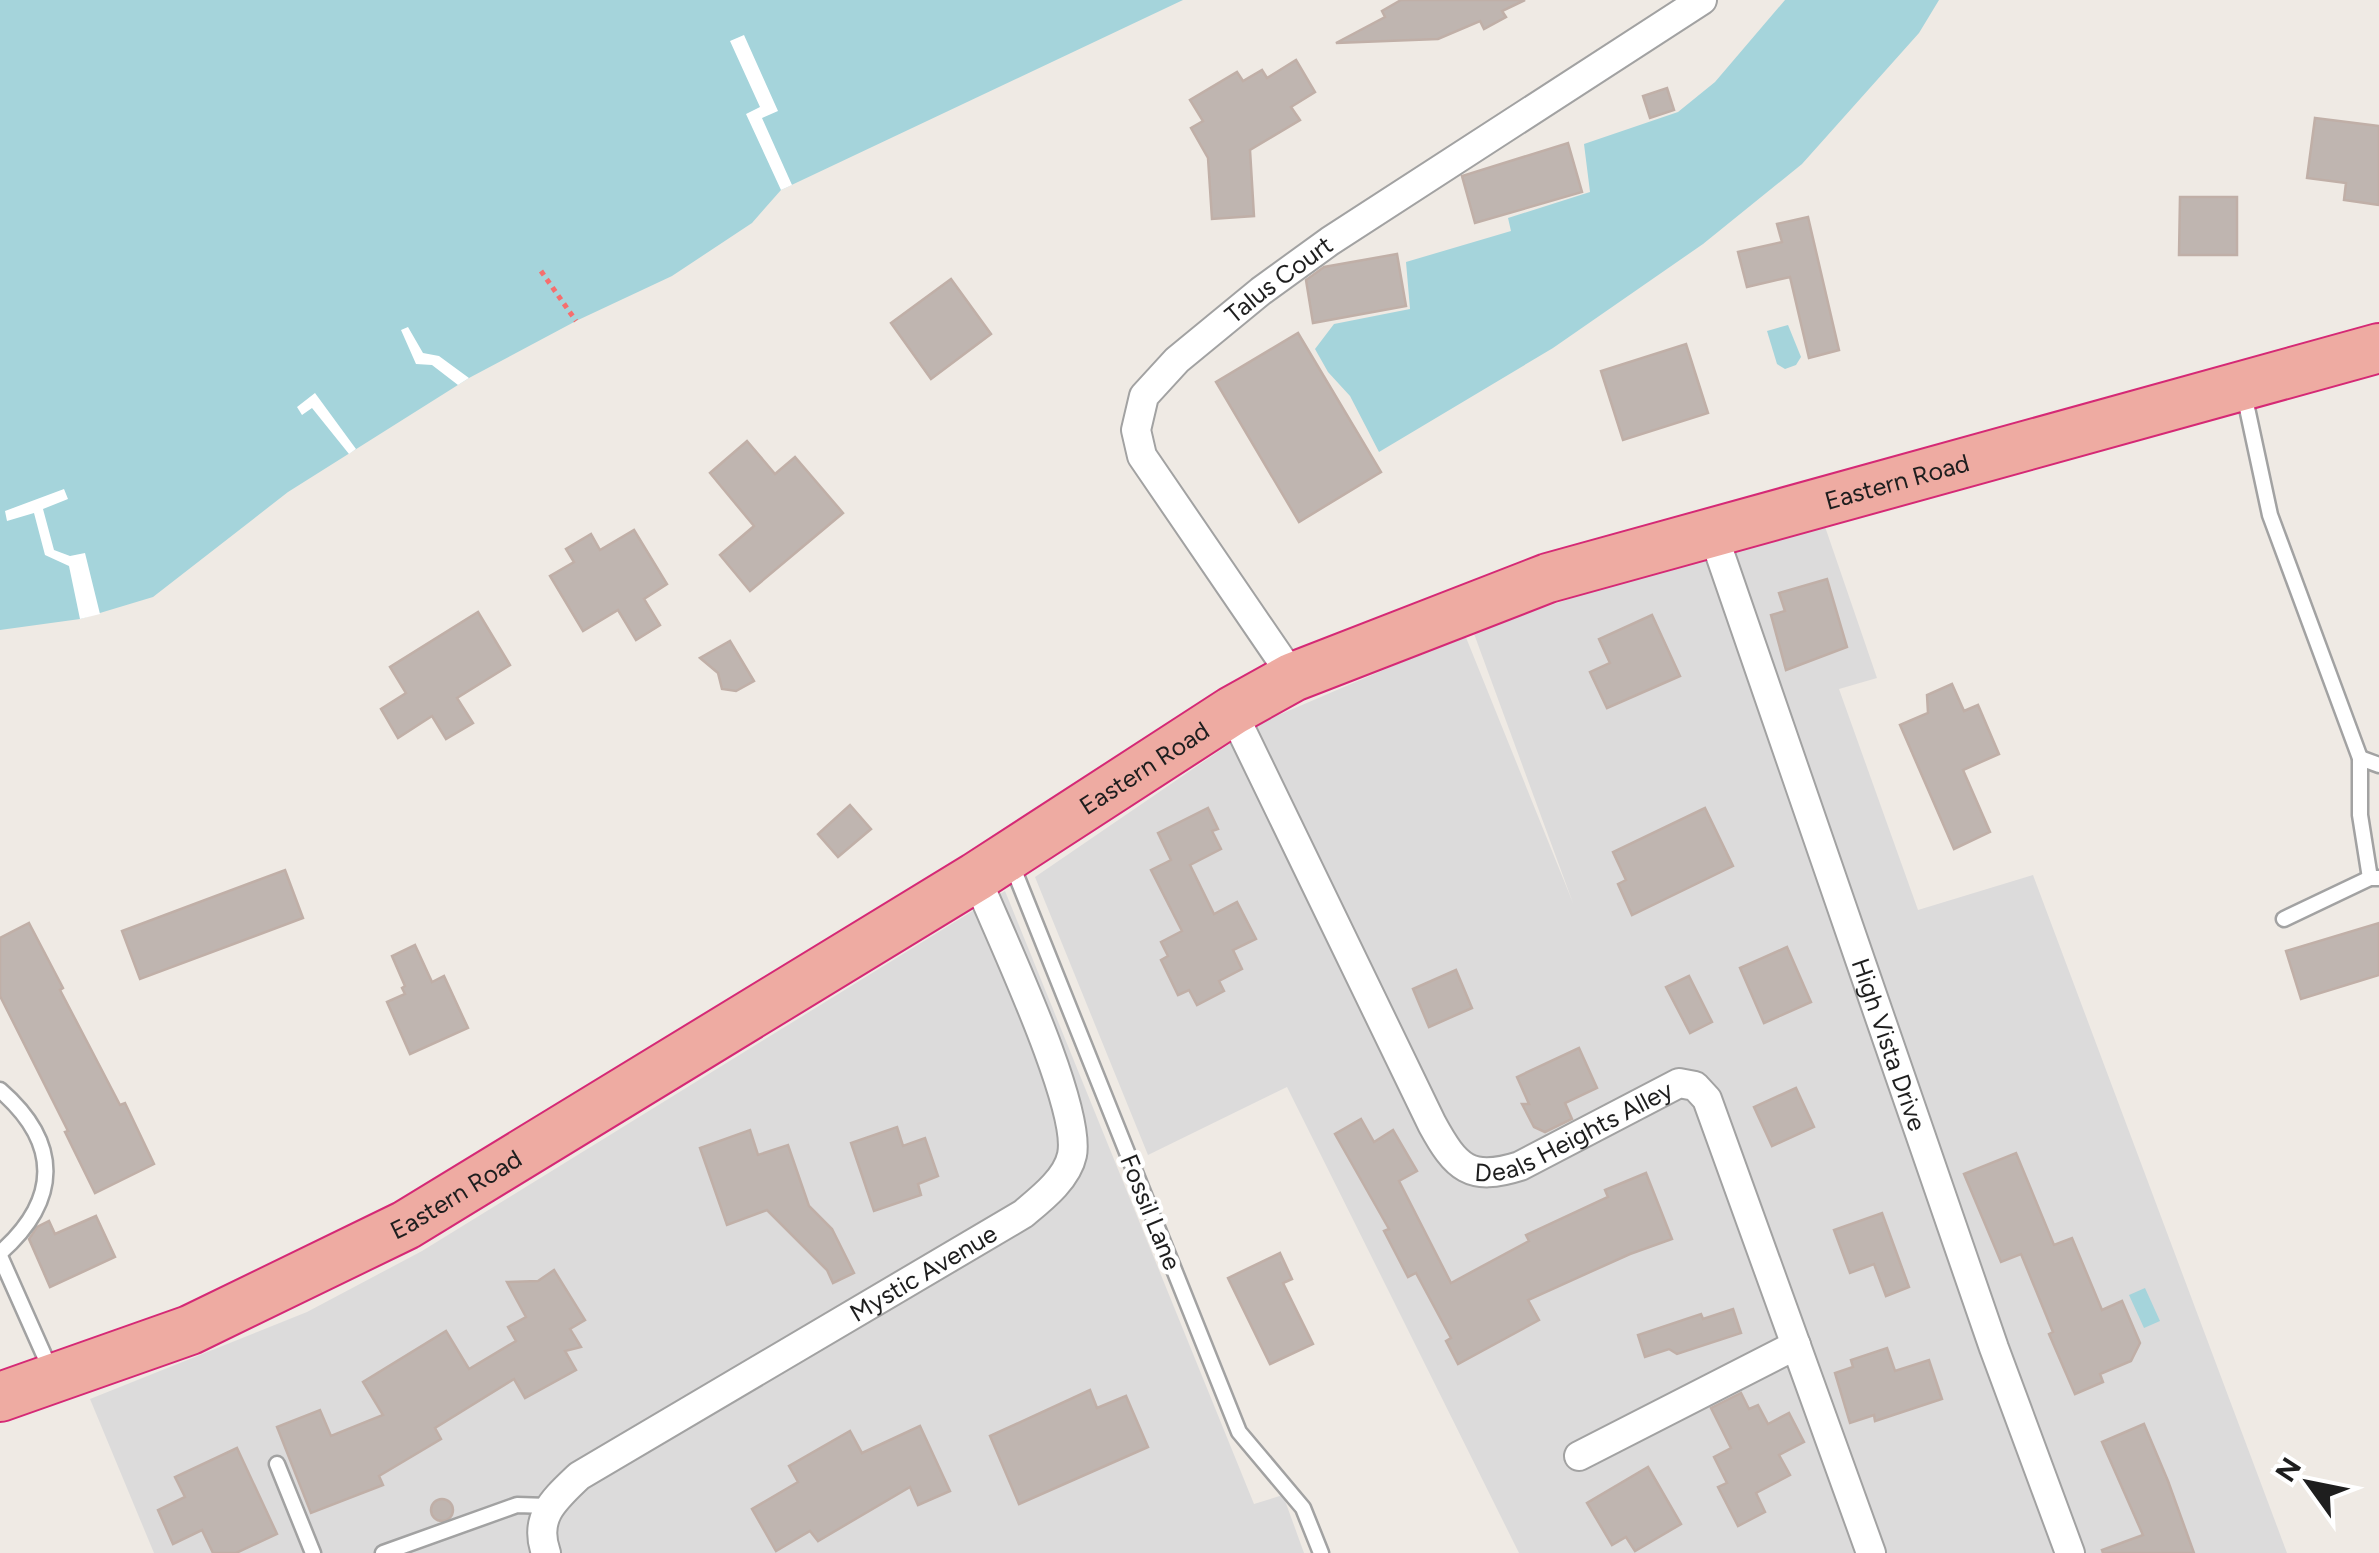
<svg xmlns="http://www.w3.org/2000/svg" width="2379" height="1553" font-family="Figtree,sans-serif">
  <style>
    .residential { fill: #dcdbdb }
    .water { fill: #a5d4db }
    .pier { fill: #fff }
    .building { fill: #bfb5b0; stroke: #c0afa7; stroke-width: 2.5 }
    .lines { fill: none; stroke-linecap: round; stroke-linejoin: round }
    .service-casing { stroke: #a2a2a2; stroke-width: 19 }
    .minor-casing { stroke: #a2a2a2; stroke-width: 32 }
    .trunk-casing { stroke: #d52975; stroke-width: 52 }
    .path { stroke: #f66e6e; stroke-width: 5; stroke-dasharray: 5 5; stroke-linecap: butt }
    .service { stroke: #fff; stroke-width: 14 }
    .minor { stroke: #fff; stroke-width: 28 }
    .trunk { stroke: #eeaba2; stroke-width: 48 }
    .labels { text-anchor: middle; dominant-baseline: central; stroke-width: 9; stroke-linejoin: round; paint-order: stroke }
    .street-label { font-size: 25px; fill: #1e1e1e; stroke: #fff }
  </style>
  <rect width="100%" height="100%" fill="#efeae4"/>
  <!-- residential -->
  <g class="residential">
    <path d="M1821 515 1877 678 1839 689 1918 910 2033 875 2287 1553H1519L1287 1087 1148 1155 1035 877 1260 723 1465 635 1573 903 1473 631Z"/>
    <path d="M1005 891 1254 1504 1283 1495 1304 1553H154L90 1399 307 1312 422 1251Z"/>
  </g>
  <!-- water -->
  <g class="water">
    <path d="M0 0H1183L781 190 752 223 672 276 576 321 469 378 288 492 153 597 80 619 0 630Z"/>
    <path d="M1785 0H1939L1919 33 1802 164 1703 244 1553 348 1379 452 1350 396 1328 372 1315 349 1334 324 1410 309 1406 262 1511 231 1508 218 1590 192 1584 144 1678 112 1715 82Z"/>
    <path d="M1788 325 1801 357 1796 365 1785 369 1777 364 1767 331Z"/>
    <path d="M2145 1288 2160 1321 2144 1328 2129 1295Z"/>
  </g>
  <!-- pier -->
  <g class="pier">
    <path d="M744 35 778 111 762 118 792 185 781 190 746 114 760 107 730 41Z"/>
    <path d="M408 327 423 353 439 356 469 378 458 385 432 365 416 364 401 330Z"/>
    <path d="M315 393 356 449 349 454 312 408 302 415 297 407Z"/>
    <path d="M64 489 68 499 43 509 54 550 70 556 85 553 100 614 80 619 69 566 45 555 34 513 7 521 5 511Z"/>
  </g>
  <!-- building -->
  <g class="building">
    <path d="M1401 0H1525L1502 11 1506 17 1484 29 1480 21 1438 39 1336 43 1385 17 1382 11Z"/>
    <path d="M1296 60 1315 92 1291 107 1300 120 1250 150 1254 216 1212 219 1208 158 1191 128 1203 121 1190 100 1237 72 1243 81 1262 70 1267 78Z"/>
    <path d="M1667 88 1674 110 1650 118 1643 96Z"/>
    <path d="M2315 118 2379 126V205L2344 200 2346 183 2307 178Z"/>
    <path d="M1568 143 1582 192 1475 223 1462 176Z"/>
    <path d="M2180 197H2237V255H2179Z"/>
    <path d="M1808 217 1839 350 1809 358 1790 277 1747 287 1738 252 1782 242 1777 224Z"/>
    <path d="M1397 254 1406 306 1313 323 1306 280 1324 267Z"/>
    <path d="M951 279 991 334 931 379 891 323Z"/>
    <path d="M1298 333 1381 472 1299 522 1216 382Z"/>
    <path d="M1686 344 1708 413 1623 440 1601 371Z"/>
    <path d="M747 441 775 474 795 457 843 513 750 591 720 555 754 526 710 473Z"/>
    <path d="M634 530 667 584 644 599 660 625 636 640 618 610 583 631 550 576 574 562 566 549 591 534 600 550Z"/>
    <path d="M1827 579 1847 647 1786 670 1771 615 1785 611 1779 593Z"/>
    <path d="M478 612 510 665 457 698 473 723 446 739 432 716 398 738 381 709 406 693 390 667Z"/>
    <path d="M1652 615 1680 676 1607 708 1590 672 1610 663 1599 639Z"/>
    <path d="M730 641 754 681 736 691 722 689 718 673 700 658Z"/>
    <path d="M1952 684 1964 711 1978 705 1999 754 1963 770 1990 832 1954 849 1900 725 1928 713 1927 695Z"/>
    <path d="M850 805 871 829 838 857 818 834Z"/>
    <path d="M1208 808 1218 829 1212 831 1221 849 1190 865 1214 914 1237 902 1256 939 1233 950 1242 969 1219 981 1224 991 1197 1005 1189 990 1178 995 1161 960 1168 956 1161 942 1182 931 1151 870 1171 860 1158 833Z"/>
    <path d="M1705 808 1733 866 1632 915 1618 884 1626 880 1613 852Z"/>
    <path d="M285 870 303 918 140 979 122 931Z"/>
    <path d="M29 923 63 988 60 990 120 1105 125 1103 154 1164 95 1193 65 1132 68 1131 0 996V938Z"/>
    <path d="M2379 923V975L2301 999 2286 951Z"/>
    <path d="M415 945 432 982 444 976 468 1028 410 1054 387 1002 405 994 402 988 405 986 392 956Z"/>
    <path d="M1787 947 1811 1002 1764 1023 1740 968Z"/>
    <path d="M1456 970 1472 1008 1429 1027 1413 989Z"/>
    <path d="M1689 976 1712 1022 1690 1033 1666 987Z"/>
    <path d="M1579 1048 1597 1088 1565 1103 1572 1119 1545 1132 1534 1127 1522 1104H1529L1517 1077Z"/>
    <path d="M1796 1088 1814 1127 1772 1146 1754 1107Z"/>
    <path d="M1361 1119 1374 1142 1393 1130 1417 1171 1399 1181 1451 1283 1529 1241 1526 1235 1608 1197 1605 1190 1646 1173 1672 1239 1630 1254 1528 1300 1539 1320 1458 1364 1446 1341 1451 1338 1416 1273 1408 1277 1384 1231 1389 1229 1335 1134Z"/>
    <path d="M897 1127 903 1146 925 1138 938 1176 918 1184 921 1195 874 1211 851 1143Z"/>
    <path d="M750 1130 758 1155 788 1145 809 1206 832 1229 854 1273 833 1283 827 1270 767 1210 727 1225 700 1148Z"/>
    <path d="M2016 1153 2054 1245 2072 1238 2102 1310 2122 1301 2140 1343 2131 1361 2100 1374 2103 1382 2075 1394 2049 1334 2053 1332 2021 1254 2001 1262 1964 1174Z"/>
    <path d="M1882 1213 1909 1287 1886 1296 1874 1264 1850 1273 1834 1230Z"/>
    <path d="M96 1216 115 1257 50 1287 29 1239 37 1227 49 1221 55 1234Z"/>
    <path d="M1280 1253 1292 1279 1283 1283 1313 1344 1270 1364 1228 1278Z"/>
    <path d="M554 1270 585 1320 570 1329 581 1347 565 1351 576 1370 525 1398 514 1379 435 1428 441 1439 379 1476 383 1485 311 1513 277 1427 320 1410 331 1436 383 1415 363 1382 446 1331 469 1369 516 1341 508 1327 526 1317 507 1282 538 1281Z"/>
    <path d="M1733 1309 1741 1333 1677 1354 1669 1349 1645 1357 1638 1335 1701 1314 1703 1319Z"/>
    <path d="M1887 1348 1895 1371 1929 1360 1942 1399 1875 1421 1874 1415 1850 1423 1835 1373 1853 1367 1851 1360Z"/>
    <path d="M1090 1390 1097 1408 1126 1396 1148 1447 1019 1504 990 1436Z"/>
    <path d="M1741 1393 1749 1409 1758 1405 1768 1424 1789 1413 1804 1442 1779 1455 1790 1475 1756 1493 1765 1512 1738 1526 1718 1487 1727 1483 1714 1457 1731 1448 1711 1408Z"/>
    <path d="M2144 1424 2168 1481 2194 1553H2103L2102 1550 2143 1535 2102 1442Z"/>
    <path d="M920 1426 950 1491 918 1505 910 1487 818 1541 810 1531 776 1551 752 1509 798 1482 789 1466 850 1431 862 1453Z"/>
    <path d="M237 1448 277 1534 236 1553H213L202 1530 173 1544 158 1510 185 1497 175 1477Z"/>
    <path d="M1648 1467 1681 1524 1635 1551 1626 1537 1612 1545 1587 1503Z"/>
    <circle cx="442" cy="1510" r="11"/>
  </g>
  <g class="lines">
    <defs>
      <g id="service">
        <path d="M2244 394 2270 515 2360 758V815L2370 878"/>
        <path d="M2360 758 2379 765"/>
        <path d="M1012 865 1239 1432 1303 1508 1321 1553"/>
        <path d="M2284 919 2370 878H2379"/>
        <path d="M0 1090C61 1143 60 1200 0 1253"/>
        <path d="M0 1256 52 1373"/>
        <path d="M277 1464 313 1553"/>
        <path d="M383 1553 517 1505 548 1506"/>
      </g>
      <g id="minor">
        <path id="s1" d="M1713 534 1994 1348 2070 1553"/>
        <path id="s2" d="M1293 677 1142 456 1136 430 1144 396 1177 360 1261 291 1330 241 1702 0"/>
        <path id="s3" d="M1232 711 1432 1124C1456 1168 1470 1182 1520 1166L1679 1083 1695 1086 1707 1099 1871 1553"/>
        <path d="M1579 1456 1796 1345"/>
        <path id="s4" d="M546 1553C533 1517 555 1499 579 1476L1023 1214C1041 1199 1067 1179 1072 1155 1082 1106 998 931 976 877"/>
      </g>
      <g id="trunk">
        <path id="s5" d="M0 1397 190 1330 406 1225 976 877 1232 711 1293 677 1548 578 2379 348"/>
      </g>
    </defs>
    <!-- service casing -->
    <use href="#service" class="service-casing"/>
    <!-- minor casing -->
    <use href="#minor" class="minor-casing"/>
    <!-- trunk casing -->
    <use href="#trunk" class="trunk-casing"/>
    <!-- path -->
    <path class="path" d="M541 271 576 321"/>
    <!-- service -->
    <use href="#service" class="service"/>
    <!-- minor -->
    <use href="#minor" class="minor"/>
    <!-- trunk -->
    <use href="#trunk" class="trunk"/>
  </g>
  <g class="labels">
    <!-- street labels -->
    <g class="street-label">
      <text stroke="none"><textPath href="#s2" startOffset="508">Talus Court</textPath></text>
      <text stroke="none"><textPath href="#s5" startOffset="2120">Eastern Road</textPath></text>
      <text stroke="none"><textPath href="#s5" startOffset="1310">Eastern Road</textPath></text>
      <text stroke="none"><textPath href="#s1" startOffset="540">High Vista Drive</textPath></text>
      <text stroke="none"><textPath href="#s3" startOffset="632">Deals Heights Alley</textPath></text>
      <text stroke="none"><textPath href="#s5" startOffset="500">Eastern Road</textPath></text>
      <text transform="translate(1151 1212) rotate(68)">Fossil Lane</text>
      <text stroke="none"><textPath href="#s4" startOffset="490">Mystic Avenue</textPath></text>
    </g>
  </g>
  <!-- north arrow -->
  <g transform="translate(2309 1483) rotate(303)" stroke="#ffffff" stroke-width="8" paint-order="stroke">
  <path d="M0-8L18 38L0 25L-18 38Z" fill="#1e1e1e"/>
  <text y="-15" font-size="28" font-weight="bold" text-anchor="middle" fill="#1e1e1e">N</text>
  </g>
</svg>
